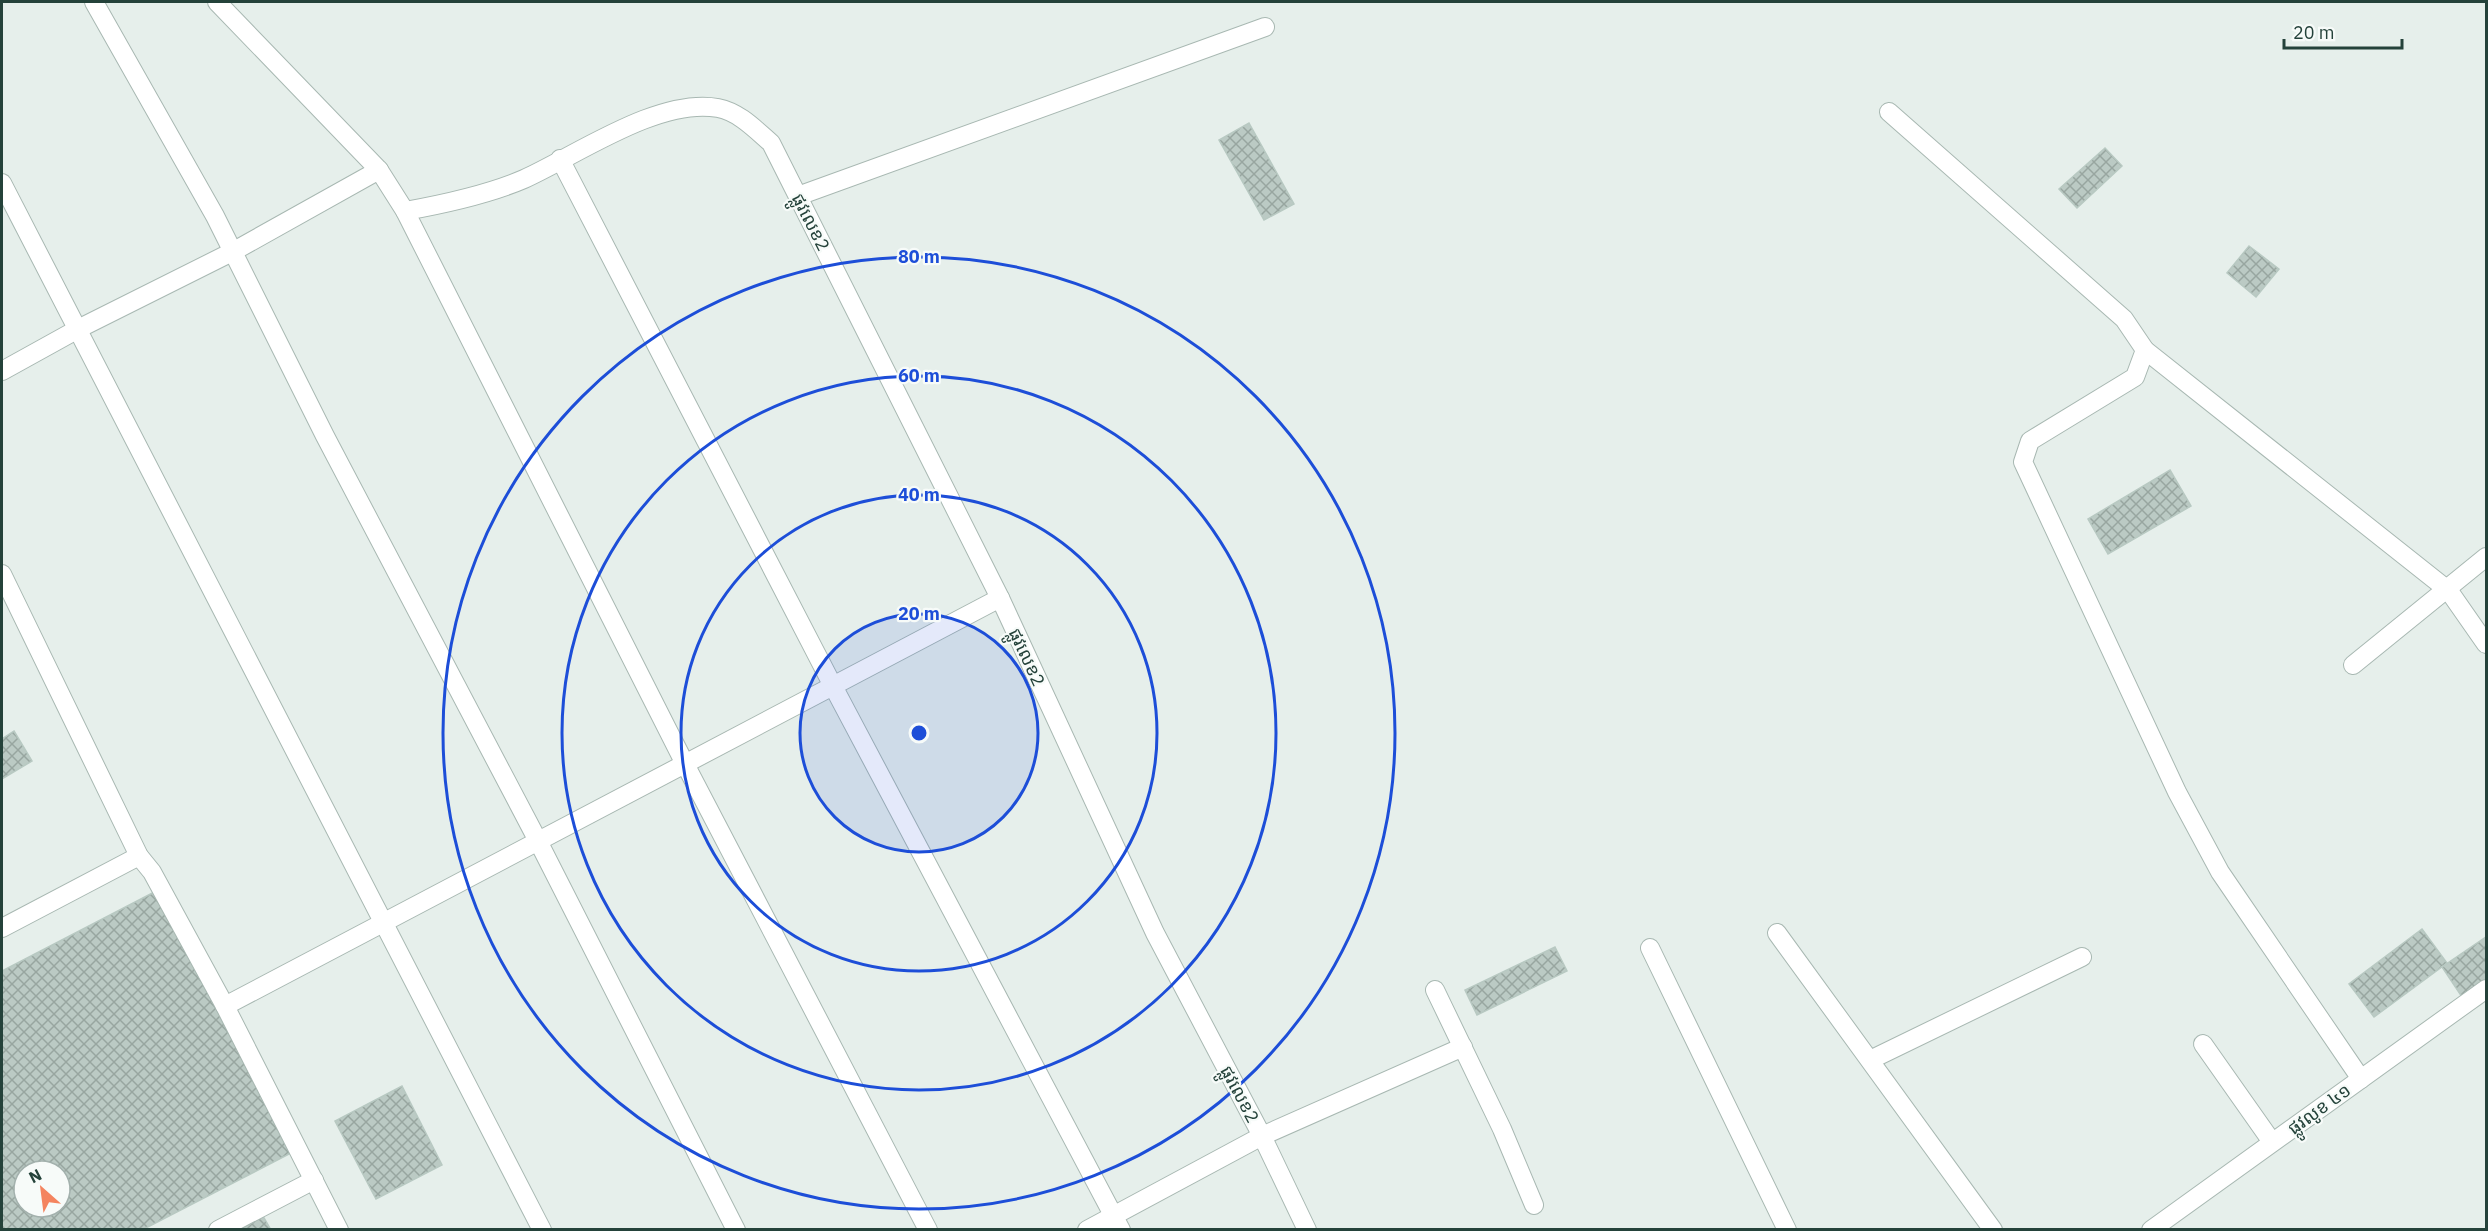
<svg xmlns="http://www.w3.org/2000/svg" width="2488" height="1231" font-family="'IBM Plex Sans','Noto Sans Khmer',sans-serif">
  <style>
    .building { fill: url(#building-cross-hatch); stroke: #b8c9c2; stroke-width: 1.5; fill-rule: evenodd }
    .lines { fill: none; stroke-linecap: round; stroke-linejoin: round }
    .minor-casing { stroke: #a8b8b2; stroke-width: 20 }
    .minor { stroke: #fff; stroke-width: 18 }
    .ring { fill: none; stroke: #1d4ed8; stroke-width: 3 }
    .labels { text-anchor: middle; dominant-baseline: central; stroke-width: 4.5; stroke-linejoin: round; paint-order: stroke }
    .street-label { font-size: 18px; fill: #24423a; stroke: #f7fbf9 }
    .centre { fill: #1d4ed8; stroke: #f7fbf9; stroke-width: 3 }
    .ring-label { font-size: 18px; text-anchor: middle; font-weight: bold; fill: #1d4ed8; stroke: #f7fbf9; stroke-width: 4.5; stroke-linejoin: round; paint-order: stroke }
  </style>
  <defs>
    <pattern id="building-cross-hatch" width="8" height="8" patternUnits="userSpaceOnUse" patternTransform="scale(1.5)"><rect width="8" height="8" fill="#bbcac4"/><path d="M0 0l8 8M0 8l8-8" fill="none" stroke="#98a6a0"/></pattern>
  </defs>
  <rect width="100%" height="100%" fill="#e6efeb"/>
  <!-- building -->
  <g class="building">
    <path d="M1249 123 1294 204 1264 220 1219 140Z"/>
    <path d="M2105 148 2122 166 2077 208 2059 189Z"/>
    <path d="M2249 246 2279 269 2256 297 2227 273Z"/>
    <path d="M2170 470 2191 506 2108 554 2088 519Z"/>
    <path d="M14 731 32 761 2 779V739Z"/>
    <path d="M160 889 295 1151 142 1230H2V971ZM24 1171H60V1207H24Z"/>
    <path d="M2422 929 2447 963 2374 1017 2349 984Z"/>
    <path d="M2486 937V985L2464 1000 2442 967Z"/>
    <path d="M1555 947 1567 971 1477 1015 1465 990Z"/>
    <path d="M402 1086 442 1165 376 1199 335 1121Z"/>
    <path d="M263 1216 271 1230H240Z"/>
  </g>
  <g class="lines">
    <defs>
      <g id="minor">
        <path d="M94 2 215 216 325 436 538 841 736 1230"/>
        <path d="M217 2 379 170 405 211 685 764 928 1230"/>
        <path d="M1889 112 2124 319 2145 350 2135 377 2030 441 2023 462 2177 792 2220 872 2361 1079"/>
        <path d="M560 159 833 686 1121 1230"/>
        <path d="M2 183 542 1230"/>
        <path d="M798 196 1265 27"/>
        <path d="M405 211C444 204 487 195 524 179 577 155 659 97 718 108 739 112 755 129 771 143L1000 598 1155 933 1262 1136 1307 1230"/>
        <path d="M2145 350 2449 591 2486 644"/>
        <path d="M2 371 78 329 234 251 379 170"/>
        <path d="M2 574 139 856 152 872 225 1006 339 1230"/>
        <path d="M2353 665 2486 557"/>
        <path d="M2 928 139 856"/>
        <path d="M1777 933 1993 1230"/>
        <path d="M1650 948 1787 1230"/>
        <path d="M1435 990 1502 1129 1534 1205"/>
        <path d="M225 1006 1000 598"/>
        <path d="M2203 1044 2272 1142"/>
        <path d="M1870 1060 2082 957"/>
        <path d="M218 1230 314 1180"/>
        <path d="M1087 1230 1262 1136 1463 1047"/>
        <path d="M2151 1230 2486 989"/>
      </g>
    </defs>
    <!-- minor casing -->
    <use href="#minor" class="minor-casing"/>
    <!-- minor -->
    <use href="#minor" class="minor"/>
  </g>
  <!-- distance rings -->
  <circle cx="919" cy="733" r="119" fill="#1d4ed8" fill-opacity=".12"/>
  <g class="ring">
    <circle cx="919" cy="733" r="119"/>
    <circle cx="919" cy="733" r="238"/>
    <circle cx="919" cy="733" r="357"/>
    <circle cx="919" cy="733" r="476"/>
  </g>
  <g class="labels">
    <!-- street labels -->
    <g class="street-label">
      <text transform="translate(811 222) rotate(63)">ផ្លូវលេខ2</text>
      <text transform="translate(1027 657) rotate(65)">ផ្លូវលេខ2</text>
      <text transform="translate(1240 1094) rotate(62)">ផ្លូវលេខ2</text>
      <text transform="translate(2319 1109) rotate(-36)">ផ្លូវលូខ ៤១</text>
    </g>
  </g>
  <circle cx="919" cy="733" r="9" class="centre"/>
  <g class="ring-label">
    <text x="919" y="263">80 m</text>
    <text x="919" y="382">60 m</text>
    <text x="919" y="501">40 m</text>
    <text x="919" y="620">20 m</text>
  </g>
  <!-- border -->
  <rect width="2488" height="1231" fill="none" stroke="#24423a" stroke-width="6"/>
  <!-- north arrow -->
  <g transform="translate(42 1189) rotate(332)"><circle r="28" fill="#f7fbf9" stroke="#a3b1ad" stroke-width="1.5"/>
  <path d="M0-4.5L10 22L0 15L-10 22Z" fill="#f4845f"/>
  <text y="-9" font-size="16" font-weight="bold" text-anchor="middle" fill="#24423a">N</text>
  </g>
  <!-- scale -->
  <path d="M2284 39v9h118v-9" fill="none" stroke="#24423a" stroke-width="3"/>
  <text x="2293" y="39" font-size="18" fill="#24423a" stroke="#f7fbf9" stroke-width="4.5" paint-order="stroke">20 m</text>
</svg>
